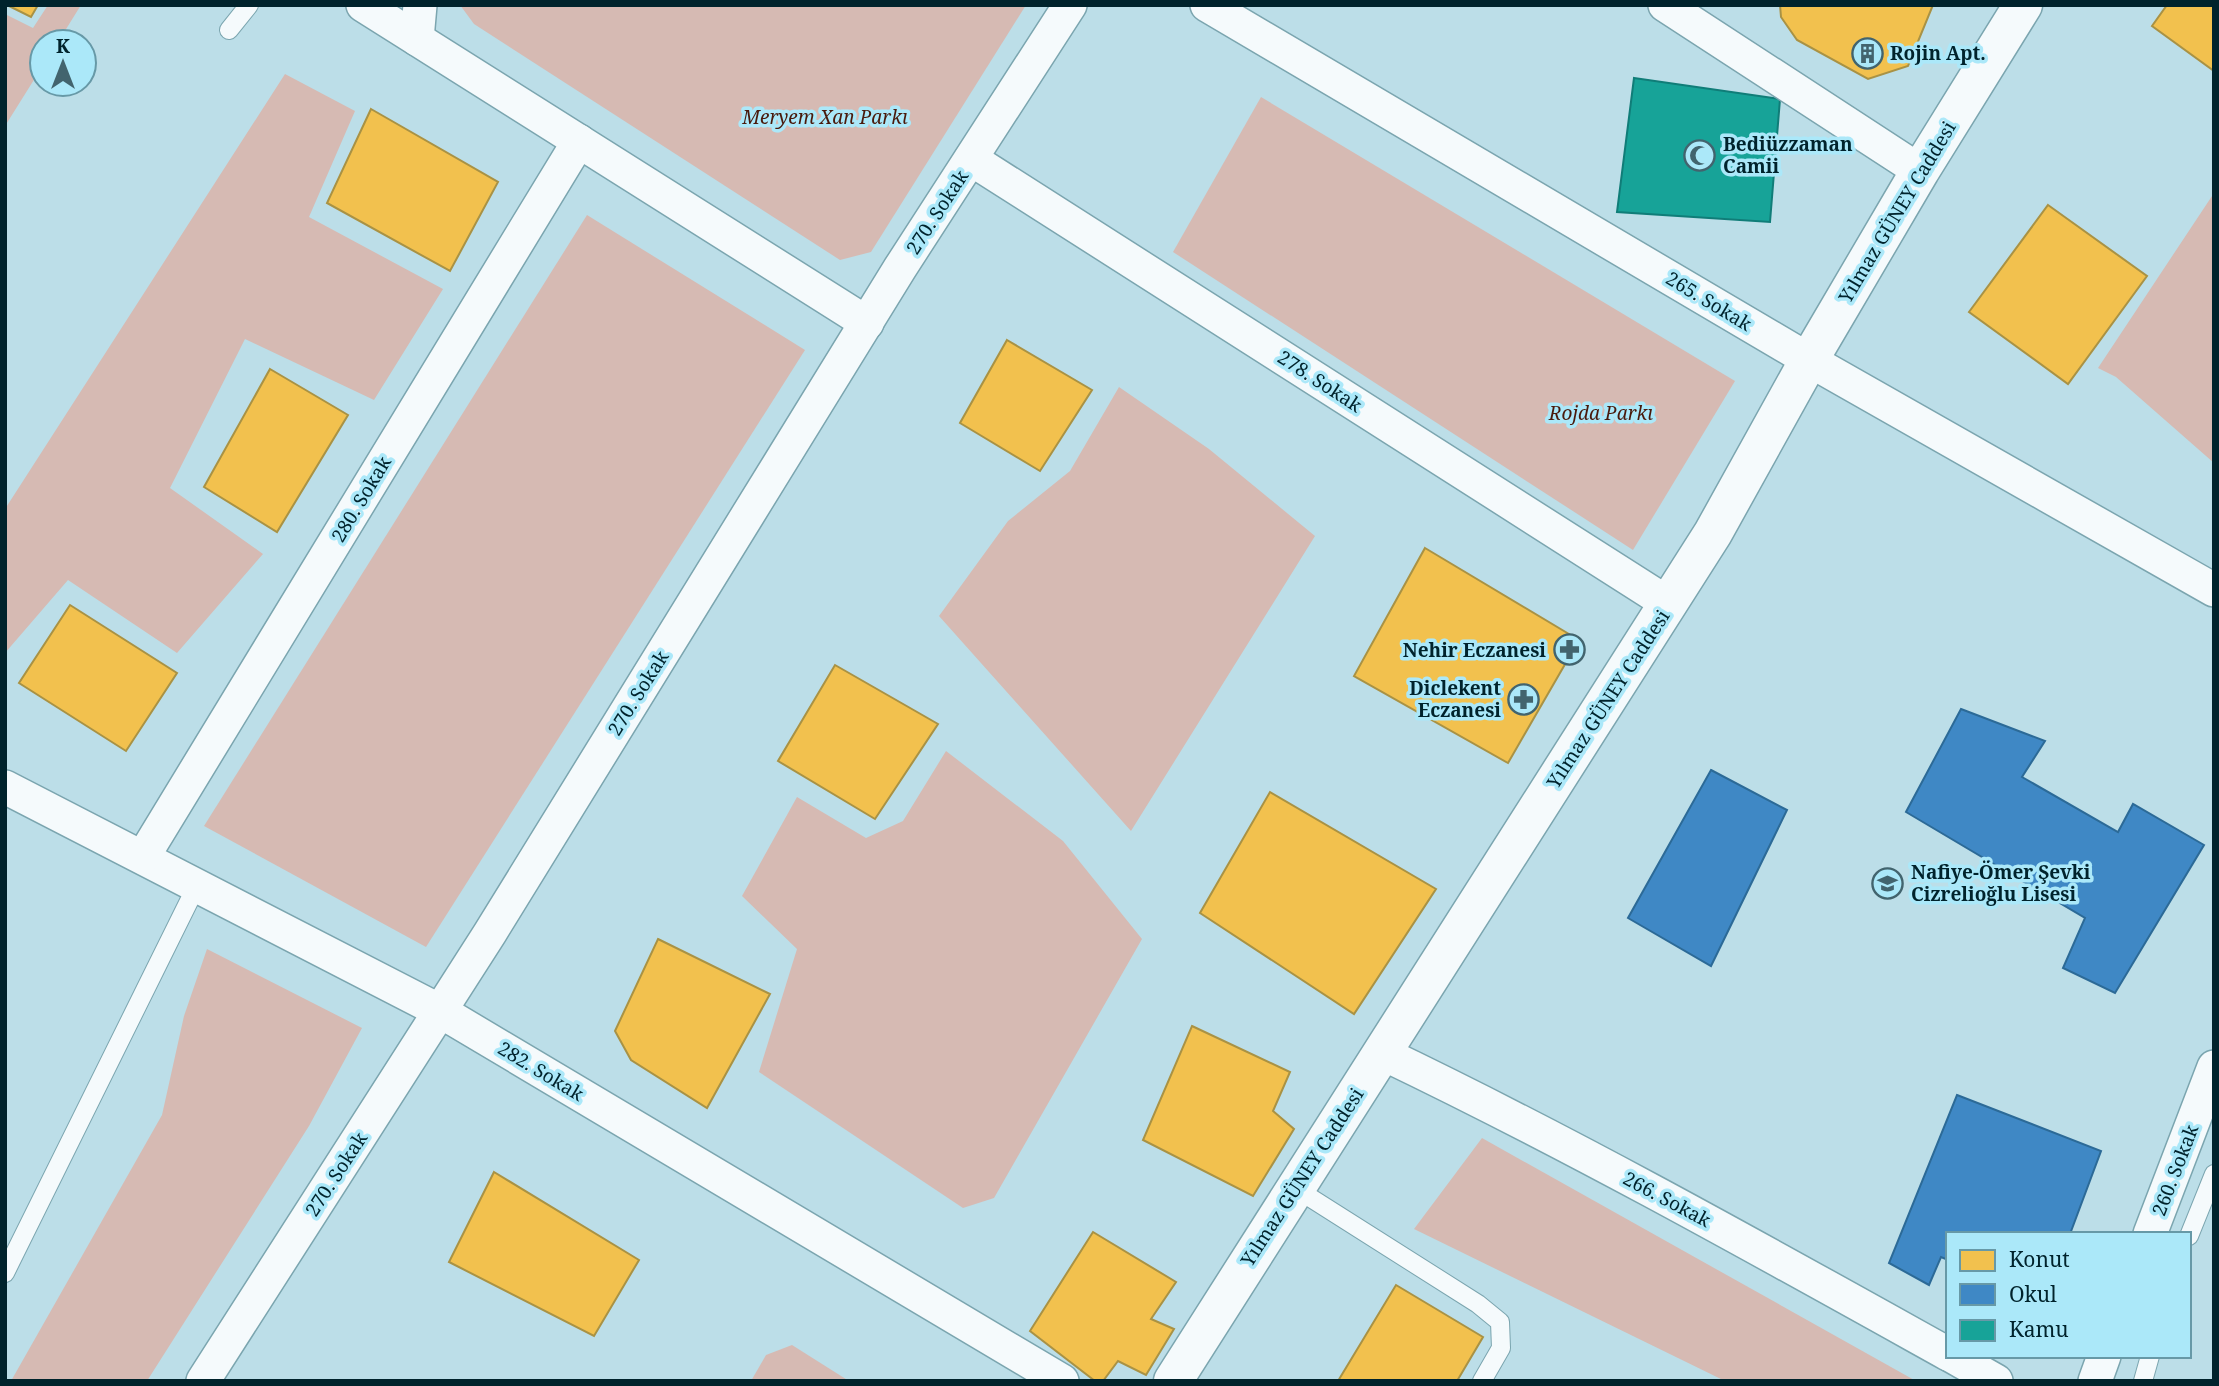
<svg xmlns="http://www.w3.org/2000/svg" width="2219" height="1386" font-family="'Noto Serif',serif">
  <style>
    .green { fill: #d6bab3 }
    .homes { fill: #f2c14e; stroke: #a99244; stroke-width: 2 }
    .schools { fill: #3f88c5; stroke: #2c6a97; stroke-width: 2 }
    .public { fill: #17a398; stroke: #107d78; stroke-width: 2 }
    .lines { fill: none; stroke-linecap: round; stroke-linejoin: round }
    .lane-casing { stroke: #7ba5af; stroke-width: 20 }
    .street-casing { stroke: #7ba5af; stroke-width: 36 }
    .secondary-casing { stroke: #7ba5af; stroke-width: 41 }
    .lane { stroke: #f5fafc; stroke-width: 18 }
    .street { stroke: #f5fafc; stroke-width: 33 }
    .secondary { stroke: #f5fafc; stroke-width: 38 }
    .labels { text-anchor: middle; dominant-baseline: central; stroke-width: 7; stroke-linejoin: round; paint-order: stroke }
    .poi-label { font-size: 19px; font-weight: bold; fill: #00232c; stroke: #abe8f9; text-anchor: start }
    .park-label { font-size: 19px; font-style: italic; fill: #49190b; stroke: #abe8f9 }
    .street-label { font-size: 19px; fill: #00232c; stroke: #abe8f9 }
  </style>
  <rect width="100%" height="100%" fill="#bcdee8"/>
  <!-- green -->
  <g class="green">
    <path d="M48 5H81L58 42H42V67L5 126V14L33 28Z"/>
    <path d="M460 5H1026L871 252 840 260 474 24Z"/>
    <path d="M285 74 355 111 309 217 443 289 374 400 245 339 170 488 263 554 177 653 68 580 5 653V509Z"/>
    <path d="M1261 97 1735 381 1633 550 1173 252Z"/>
    <path d="M2214 193V463L2116 377 2098 368Z"/>
    <path d="M587 215 805 350 426 947 204 826Z"/>
    <path d="M1119 387 1209 449 1315 536 1131 831 939 616 1008 521 1070 471Z"/>
    <path d="M946 751 1063 841 1142 939 994 1198 963 1208 759 1072 797 949 742 896 797 797 866 838 903 821Z"/>
    <path d="M207 949 362 1028 309 1126 147 1381H11L162 1115 184 1016Z"/>
    <path d="M1482 1138 1916 1381H1725L1414 1229Z"/>
    <path d="M792 1345 849 1381H751L766 1355Z"/>
  </g>
  <!-- homes -->
  <g class="homes">
    <path d="M7 5H38L31 17Z"/>
    <path d="M1780 5H1933L1908 66 1868 79 1797 40 1781 17Z"/>
    <path d="M2167 5H2214V71L2152 26Z"/>
    <path d="M371 109 498 182 450 271 327 203Z"/>
    <path d="M2048 205 2147 276 2068 384 1969 312Z"/>
    <path d="M1007 340 1092 390 1040 471 960 423Z"/>
    <path d="M270 369 348 415 277 532 204 487Z"/>
    <path d="M1425 548 1579 640 1508 763 1354 676Z"/>
    <path d="M70 605 177 673 126 751 19 683Z"/>
    <path d="M835 665 938 724 875 819 778 761Z"/>
    <path d="M1270 792 1436 889 1354 1014 1200 913Z"/>
    <path d="M658 939 770 994 707 1108 631 1060 615 1031Z"/>
    <path d="M1192 1026 1290 1072 1273 1111 1294 1129 1253 1196 1143 1140Z"/>
    <path d="M494 1172 639 1260 594 1336 449 1262Z"/>
    <path d="M1093 1232 1176 1282 1151 1319 1174 1329 1146 1375 1118 1361 1103 1381H1095L1030 1331Z"/>
    <path d="M1396 1285 1483 1337 1457 1381H1338Z"/>
  </g>
  <!-- schools -->
  <g class="schools">
    <path d="M1961 709 2045 741 2022 777 2118 832 2133 804 2204 845 2115 993 2063 968 2085 918 1906 812Z"/>
    <path d="M1711 770 1787 810 1711 966 1628 918Z"/>
    <path d="M1957 1095 2101 1151 2070 1234H1948V1260L1941 1257 1929 1285 1889 1263Z"/>
  </g>
  <!-- public -->
  <path class="public" d="M1634 78 1780 99 1770 222 1617 212Z"/>
  <g class="lines">
    <defs>
      <g id="lane">
        <path d="M229 30 249 5"/>
        <path d="M1295 1188 1478 1304 1500 1322 1501 1348 1482 1381"/>
        <path d="M2189 1236 2214 1174"/>
        <path d="M5 1273 197 885"/>
        <path d="M2143 1381 2150 1356"/>
      </g>
      <g id="street">
        <path d="M363 5 867 323"/>
        <path d="M1207 5 1809 360 2214 590"/>
        <path d="M1665 5 1920 171"/>
        <path d="M417 39 420 5"/>
        <path d="M971 159 1669 604"/>
        <path d="M5 787 440 1011 1062 1381"/>
        <path d="M143 857 579 141"/>
        <path d="M1382 1053C1574 1145 1761 1250 1948 1354"/>
        <path d="M2150 1234 2214 1067"/>
        <path d="M1952 1356 1996 1381"/>
        <path d="M203 1381 490 933 900 268 1070 5"/>
        <path d="M2095 1381 2104 1356"/>
      </g>
      <path id="secondary" d="M1173 1381 1713 533 1809 360 1920 171 2023 5"/>
    </defs>
    <!-- lane casing -->
    <use href="#lane" class="lane-casing"/>
    <!-- street casing -->
    <use href="#street" class="street-casing"/>
    <!-- secondary casing -->
    <use href="#secondary" class="secondary-casing"/>
    <!-- lane -->
    <use href="#lane" class="lane"/>
    <!-- street -->
    <use href="#street" class="street"/>
    <!-- secondary -->
    <use href="#secondary" class="secondary"/>
  </g>
  <!-- icons -->
  <defs>
    <symbol id="building-ring" viewBox="-11 -11 22 22"><circle r="9.5" fill="#abe8f9" stroke="#42646e" stroke-width="1.5"/><path d="M-4-6H4V6H1V3H-1V6H-4ZM-2.5-4.3h1.7v1.8h-1.7ZM.8-4.3h1.7v1.8H.8ZM-2.5-1h1.7V.8h-1.7ZM.8-1h1.7V.8H.8Z" fill="#42646e"/></symbol>
    <symbol id="mosque-ring" viewBox="-11 -11 22 22"><circle r="9.5" fill="#abe8f9" stroke="#42646e" stroke-width="1.5"/><path d="M3.5-4.9A6 6 0 1 0 3.5 4.9A5 5 0 1 1 3.5-4.9Z" fill="#42646e"/></symbol>
    <symbol id="pharmacy-ring" viewBox="-11 -11 22 22"><circle r="9.5" fill="#abe8f9" stroke="#42646e" stroke-width="1.5"/><path d="M-2-6h4v4h4v4h-4v4h-4v-4h-4v-4h4Z" fill="#42646e"/></symbol>
    <symbol id="school-ring" viewBox="-11 -11 22 22"><circle r="9.5" fill="#abe8f9" stroke="#42646e" stroke-width="1.5"/><path d="M0-5L7-2L0 1L-7-2ZM-4 1L0 2.5L4 1V4Q0 6-4 4Z" fill="#42646e"/></symbol>
  </defs>
  <g fill-rule="evenodd">
    <use href="#building-ring" x="1850" y="36" width="35" height="35"/>
    <use href="#mosque-ring" x="1682" y="138" width="35" height="35"/>
    <use href="#pharmacy-ring" x="1552" y="632" width="35" height="35"/>
    <use href="#pharmacy-ring" x="1506" y="682" width="35" height="35"/>
    <use href="#school-ring" x="1870" y="866" width="35" height="35"/>
  </g>
  <g class="labels">
    <!-- poi labels -->
    <g class="poi-label">
      <text x="1890" y="53">Rojin Apt.</text>
      <text x="1723" y="144">Bediüzzaman<tspan x="1723" dy="22">Camii</tspan></text>
      <text x="1546" y="650" text-anchor="end">Nehir Eczanesi</text>
      <text x="1501" y="688" text-anchor="end">Diclekent<tspan x="1501" dy="22">Eczanesi</tspan></text>
      <text x="1911" y="872">Nafiye-Ömer Şevki<tspan x="1911" dy="22">Cizrelioğlu Lisesi</tspan></text>
    </g>
    <!-- park labels -->
    <g class="park-label">
      <text x="825" y="117">Meryem Xan Parkı</text>
      <text x="1601" y="413">Rojda Parkı</text>
    </g>
    <!-- street labels -->
    <g class="street-label">
      <text transform="translate(937 212) rotate(-57)">270. Sokak</text>
      <text transform="translate(1897 212) rotate(-59)">Yılmaz GÜNEY Caddesi</text>
      <text transform="translate(1709 301) rotate(31)">265. Sokak</text>
      <text transform="translate(1320 381) rotate(33)">278. Sokak</text>
      <text transform="translate(361 499) rotate(-59)">280. Sokak</text>
      <text transform="translate(638 693) rotate(-58)">270. Sokak</text>
      <text transform="translate(1608 699) rotate(-57)">Yılmaz GÜNEY Caddesi</text>
      <text transform="translate(541 1071) rotate(31)">282. Sokak</text>
      <text transform="translate(2175 1170) rotate(-69)">260. Sokak</text>
      <text transform="translate(336 1174) rotate(-57)">270. Sokak</text>
      <text transform="translate(1302 1177) rotate(-57)">Yılmaz GÜNEY Caddesi</text>
      <text transform="translate(1667 1199) rotate(28)">266. Sokak</text>
    </g>
  </g>
  <!-- border -->
  <rect width="2219" height="1386" fill="none" stroke="#00232c" stroke-width="14"/>
  <!-- legend -->
  <rect x="1946" y="1232" width="245" height="126" fill="#abe8f9" stroke="#6799a7" stroke-width="2"/>
  <rect x="1960" y="1250" width="35" height="21" fill="#f2c14e" stroke="#6799a7" stroke-width="2"/>
  <text x="2009" y="1267" font-size="21" fill="#00232c">Konut</text>
  <rect x="1960" y="1284" width="35" height="21" fill="#3f88c5" stroke="#6799a7" stroke-width="2"/>
  <text x="2009" y="1302" font-size="21" fill="#00232c">Okul</text>
  <rect x="1960" y="1320" width="35" height="21" fill="#17a398" stroke="#6799a7" stroke-width="2"/>
  <text x="2009" y="1337" font-size="21" fill="#00232c">Kamu</text>
  <!-- north arrow -->
  <g transform="translate(63 63)"><circle r="33" fill="#abe8f9" stroke="#6799a7" stroke-width="2"/>
  <path d="M0-5L12 26L0 18L-12 26Z" fill="#42646e"/>
  <text y="-10" font-size="19" font-weight="bold" text-anchor="middle" fill="#00232c">K</text>
  </g>
</svg>
